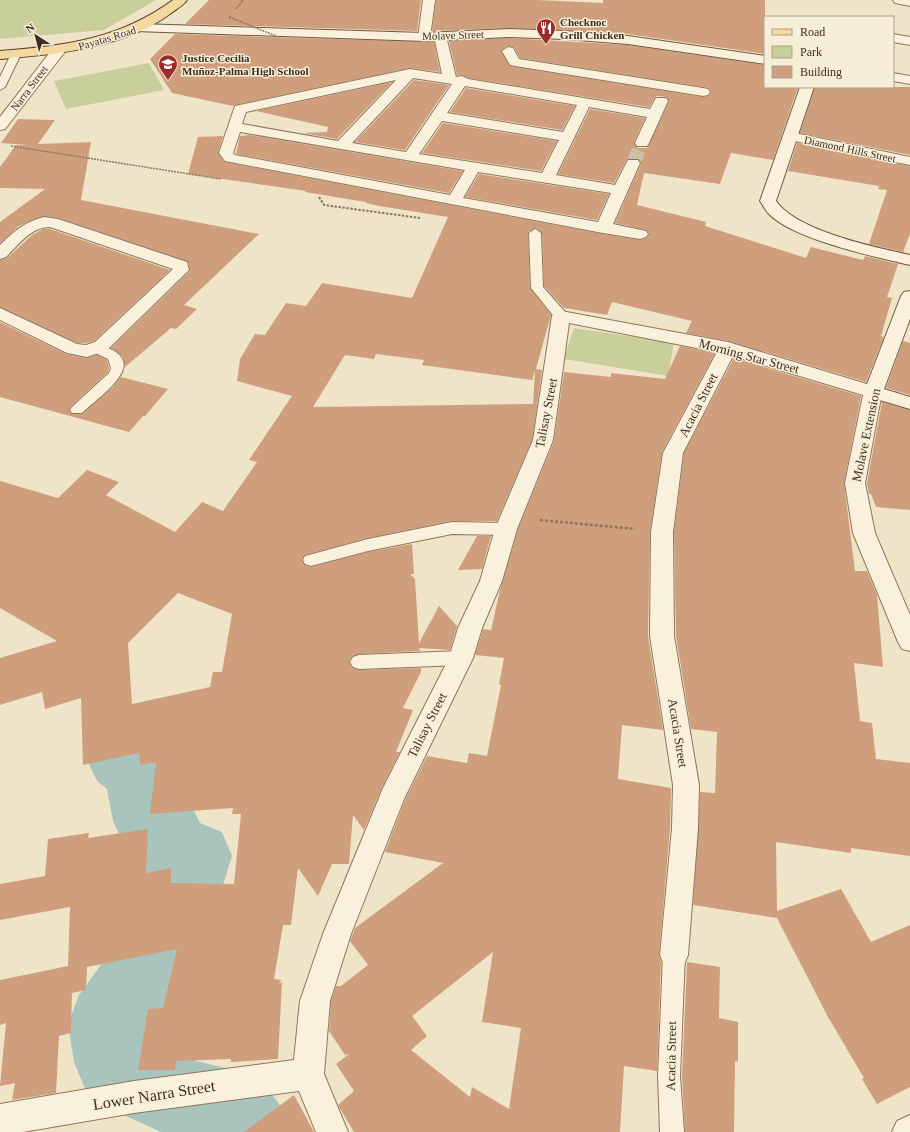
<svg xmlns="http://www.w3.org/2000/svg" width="910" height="1132" font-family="'Times New Roman',serif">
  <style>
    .green { fill: #c9cf9b }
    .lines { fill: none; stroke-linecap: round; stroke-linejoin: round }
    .river { fill: #a9c4bc; fill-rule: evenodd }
    .building { fill: #cf9f7d; fill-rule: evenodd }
    .street-tunnel { stroke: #ccc0a6; stroke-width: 14; stroke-dasharray: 14 7; stroke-linecap: butt }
    .lane-casing { stroke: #8d765c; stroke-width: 2 }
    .street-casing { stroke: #8d765c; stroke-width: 2 }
    .secondary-casing { stroke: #6f573f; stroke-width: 2 }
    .primary-casing { stroke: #5b4430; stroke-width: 2 }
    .path-far2 { stroke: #8d765c; stroke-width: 1.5; stroke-dasharray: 2 1; stroke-linecap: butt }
    .path-far1 { stroke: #8d765c; stroke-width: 2; stroke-dasharray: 2.5 1.5; stroke-linecap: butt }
    .path { stroke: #8d765c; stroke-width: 2.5; stroke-dasharray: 3 2; stroke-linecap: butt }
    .lane { fill: #faf1dc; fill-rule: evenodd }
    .street { fill: #faf1dc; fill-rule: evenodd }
    .secondary { fill: #faf1dc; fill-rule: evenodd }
    .primary { fill: #f3d9a0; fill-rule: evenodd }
    .path-bridge { stroke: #8d765c; stroke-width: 1.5; stroke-dasharray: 2 1; stroke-linecap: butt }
    .labels { text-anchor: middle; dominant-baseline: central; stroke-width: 3; stroke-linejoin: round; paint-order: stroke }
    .far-poi-label { font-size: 11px; font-weight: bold; fill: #3d2e20; stroke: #f7eed8; text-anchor: start }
    .far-street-label { font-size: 11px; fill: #3d2e20; stroke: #f7eed8 }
    .street-label { font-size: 13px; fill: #3d2e20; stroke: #f7eed8 }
    .near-street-label { font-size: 16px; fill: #3d2e20; stroke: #f7eed8 }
  </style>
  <rect width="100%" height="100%" fill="#f0e4c8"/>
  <!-- green -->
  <g class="green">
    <path d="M0 0H156L104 30 0 39Z"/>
    <path d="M149 63 164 90 66 109 54 81Z"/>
    <path d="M574 328 674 343 668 376 564 359Z"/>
  </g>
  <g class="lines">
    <!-- river -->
    <path class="river" d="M121 730C134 735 153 739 162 750 173 763 176 785 179 800L192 807 200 823 222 832 232 856 212 920 183 988 150 1032 151 1037 196 1061 230 1069 260 1081 278 1102 291 1132H161L124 1115 86 1091 74 1062 68 1024 79 995 100 966 129 934 153 875 147 873 138 851 124 844 113 821 107 789 97 781 87 760 97 739Z"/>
  </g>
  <!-- building -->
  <g class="building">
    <path d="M209 0H421L417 31 185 24Z"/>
    <path d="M436 0H537L603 3V0H765V54L628 34 565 30 509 28 432 31Z"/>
    <path d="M175 34 434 42 440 72 410 68 235 105 233 106 172 93 150 59Z"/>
    <path d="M509 38 628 45 765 65V87H798L773 160 731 153 720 184 644 173 637 205 706 222 705 226 806 258 811 247 863 260 865 256 898 264 887 297 892 298 881 336 884 337 866 382 728 341 686 333 692 321 612 302 607 315 564 308 544 286 542 233 536 228 528 232 530 288 551 315 536 369 542 370 532 440 497 521H452L368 538 305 555 302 559 305 565 311 567 368 552 412 544 414 574H410L415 579 419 643 439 606 457 626 450 650 419 648 420 651 359 654 353 656 349 661 352 668 359 670 421 668V672L403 708 413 710 396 752H400L382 787 364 830 353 815 349 864H332L318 896 298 868 291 925H283L274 979 281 980 279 984 282 982 278 1059 231 1062V1059L176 1061 175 1070H138L148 1009 163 1008 177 949 87 967 86 990 72 993 71 1033 59 1036 56 1093 12 1100 15 1083 0 1086 6 1023 0 1025V980L68 966 70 907 0 920V884L45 876 48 839 89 833 88 838 148 829 146 873 171 868V883L234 884 241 814H232L233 808 150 814 156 762 140 765 139 753 83 765 81 698 45 709 42 692 0 705V658L57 641 0 608V481L58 498 87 470 119 482 106 495 175 532 202 502 223 511 257 462 249 460 292 396 237 381 240 359 255 334 265 335 286 303 306 306 322 283 412 298 448 217 379 206 366 203V202L305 192 306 191 188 174 198 137 223 136 218 153 225 162 603 234 640 240 647 238 649 233 646 230 615 223 641 164 639 159H627L614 183 558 174 590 109 645 118 634 142 637 148H647L669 102 667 97 656 96 649 107 468 78 463 75H457L449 41ZM507 46 514 47 520 58 703 87 709 88 711 93 708 96 703 97 510 66 501 51ZM376 354 424 360 422 365 532 380 535 371 533 404 313 407 345 355 374 359ZM178 593 232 614 222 672H213L210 687 132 704 128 643Z"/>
    <path d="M414 80 449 85 405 150 355 142Z"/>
    <path d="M392 82 337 139 302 133 327 132 328 127 256 111Z"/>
    <path d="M815 87H910V155L800 133Z"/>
    <path d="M466 88 575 106 562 130 450 112Z"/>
    <path d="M18 119 55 120 38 144 91 142 81 200 259 234 184 305 197 309 176 329 171 328 125 367 123 357 111 348 190 271 188 262 58 218 44 216 19 226 0 243V222L45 189 0 188V167L16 145H28L1 143Z"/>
    <path d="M443 123 557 141 541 171 422 153Z"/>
    <path d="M250 135 463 171 449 193 236 154 240 136Z"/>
    <path d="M797 143 910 166V234L903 252 869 244 887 190 878 189 879 186 788 171Z"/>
    <path d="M479 174 609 194 597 220 465 197Z"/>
    <path d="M43 229H50L170 270 94 341 86 343H77L0 307V260L7 258 32 235Z"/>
    <path d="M0 322 66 354 87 358 97 355 107 360 109 368 108 372 71 406 69 411 72 414H83L113 387 121 377 168 389 145 416H143L129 432 0 397Z"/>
    <path d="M903 341 910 343V395L886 388Z"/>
    <path d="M680 346 715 353 662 452 650 532 648 636 663 730 622 725 618 779 671 788 670 828 659 955 661 962 657 1071 624 1066 620 1132H354L338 1105 354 1091 336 1064 349 1054 345 1055 329 1031 331 1001 336 986H341L368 965 350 941 355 928 443 863 385 852 405 800 427 756 467 763 469 753 487 756 501 685H499L504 658 475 655 483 629 491 630 500 590 518 529 554 441 564 372 611 377V373L665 379ZM493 952 482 1022 521 1028 509 1109 472 1087 470 1097 411 1050 427 1036 412 1016Z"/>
    <path d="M734 358 861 396 844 483 855 571H867L877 595 883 667 854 663 860 721 872 723 876 759 910 763V856L851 848V853L776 842 777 911 841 889 871 942 910 925V1087L877 1104 862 1079 864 1078 828 1017 777 918 693 905 700 792 715 793 717 732 691 729 676 636 674 532 684 453Z"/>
    <path d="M882 402 910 410V510L876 507 871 494H869L867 483Z"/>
    <path d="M477 536H491L482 569 458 570Z"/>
    <path d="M687 962 720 967 719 1018 738 1022V1062L735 1061 734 1132H685L682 1076Z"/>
    <path d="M294 1095 314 1132H244Z"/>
  </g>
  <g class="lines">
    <!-- street-tunnel -->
    <path class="street-tunnel" d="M633 163 642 143"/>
    <defs>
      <g id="lane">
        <path d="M16 51 21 54 5 87 0 90V77L11 54Z"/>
        <path d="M535 229 541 233 543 287 566 313 567 316 566 319H556L531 288 529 233Z"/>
        <path d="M96 344C155 359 105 392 82 413H72L70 410 72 407 109 373 111 368 108 359 91 351 89 348 91 345Z"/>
        <path d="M452 522 506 523 511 525 514 529 511 533 506 535 452 534 368 551 311 566 305 564 303 560 305 556 368 539Z"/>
        <path d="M461 651 467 653 470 658 467 663 461 665 359 669 353 667 350 662 353 657 359 655Z"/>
        <path d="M674 944 681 948 685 955 680 1076 684 1132H660L658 1076 663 955 667 948Z"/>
      </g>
      <g id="street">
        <path d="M423 0H435L430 37 424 41 418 37Z"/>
        <path d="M893 0H910V6L895 3Z"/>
        <path d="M440 32 446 36 456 77 462 76 468 79 650 109 656 98H666L668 101 649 143 647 146H637L635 143 647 117 589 107 556 175 615 185 628 160H638L640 163 613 224 646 231 648 234 646 237 640 239 603 233 230 162 225 161 219 153 235 106 410 69 442 74 434 36ZM413 78 452 84 406 152 352 143ZM396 80 338 141 242 124 246 112ZM465 86 577 105 563 132 447 113ZM442 121 559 140 542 173 419 154ZM240 132 465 170 450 195 235 155 233 153ZM478 172 611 193 598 222 463 198Z"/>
        <path d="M893 34 910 37V45L893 42Z"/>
        <path d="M59 46 65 50 64 53 5 129 0 130V117L54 47Z"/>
        <path d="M508 47 513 48 519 59 703 88 708 89 710 92 708 95 703 96 515 66 510 65 502 51Z"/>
        <path d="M893 73 910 76V84L893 81Z"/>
        <path d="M790 132 910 157V165L785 139 783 136 785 133Z"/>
        <path d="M44 217 58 219 187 262 189 270 107 350 93 355 87 357 67 353 0 320V308L77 344 86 345 95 342 173 269 50 227C31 227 18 245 6 257L0 259V245C14 231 25 222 44 217Z"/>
        <path d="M561 311 728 342 880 388 882 392 865 483 875 533 910 615V651L902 649 898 642 853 533 845 483 863 395 733 356 683 453 673 532 674 636 699 785 698 828 688 955 684 965 674 969 664 965 660 955 672 828 673 785 650 636 651 532 663 453 717 352 569 323 553 440 517 529 502 581 482 628 473 658 404 799 351 934 330 1001 324 1074 348 1132H316L299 1091 134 1113 23 1132H0V1104L134 1081 294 1060 300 1001 323 934 383 788 449 658 458 628 480 581 495 529 533 440 552 316 555 312Z"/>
        <path d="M910 1115V1132H892L897 1121Z"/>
      </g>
      <g id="secondary">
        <path d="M139 24 424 33 509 29 565 31 628 36 765 56V64L628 44 565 39 509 37 424 41 135 31 133 28 135 25Z"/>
        <path d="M800 87H814L776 201C797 231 874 247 910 255V265C875 257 793 239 769 214 765 210 763 205 760 201Z"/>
        <path d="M910 291V319L884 389 910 397V409L866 396 864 392 901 296 904 292Z"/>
      </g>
      <path id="primary" d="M173 0H187C183 6 176 9 170 14 122 49 57 54 0 59V51C65 46 120 39 173 0Z"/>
    </defs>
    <!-- lane casing -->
    <use href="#lane" class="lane-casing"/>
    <!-- street casing -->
    <use href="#street" class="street-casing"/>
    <!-- secondary casing -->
    <use href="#secondary" class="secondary-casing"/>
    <!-- primary casing -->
    <use href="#primary" class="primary-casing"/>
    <!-- path-far2 -->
    <g class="path-far2">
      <path d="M236 9 243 0"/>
      <path d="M11 146 221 179"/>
    </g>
    <!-- path-far1 -->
    <path class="path-far1" d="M319 197 324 205 420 218"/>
    <!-- path -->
    <path class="path" d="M540 520 635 529"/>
    <!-- lane -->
    <use href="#lane" class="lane"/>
    <!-- street -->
    <use href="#street" class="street"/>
    <!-- secondary -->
    <use href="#secondary" class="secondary"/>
    <!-- primary -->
    <use href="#primary" class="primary"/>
    <!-- path-bridge -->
    <path class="path-bridge" d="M229 17 276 36"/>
  </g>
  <!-- icons -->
  <defs>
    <symbol id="restaurant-pin" viewBox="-11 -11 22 30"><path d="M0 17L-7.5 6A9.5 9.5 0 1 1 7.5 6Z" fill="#9e2a2b" stroke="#f7eed8"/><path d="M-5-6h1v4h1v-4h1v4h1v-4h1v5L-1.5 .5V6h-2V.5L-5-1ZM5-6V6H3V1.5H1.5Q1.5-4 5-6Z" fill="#fff"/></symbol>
    <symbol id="school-pin" viewBox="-11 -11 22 30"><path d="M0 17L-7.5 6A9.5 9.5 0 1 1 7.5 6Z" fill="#9e2a2b" stroke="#f7eed8"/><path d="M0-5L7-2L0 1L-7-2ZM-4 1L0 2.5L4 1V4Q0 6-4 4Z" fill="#fff"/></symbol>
  </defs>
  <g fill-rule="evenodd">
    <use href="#restaurant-pin" x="535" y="17" width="22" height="30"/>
    <use href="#school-pin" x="157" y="53" width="22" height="30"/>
  </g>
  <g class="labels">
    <!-- far-poi labels -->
    <g class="far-poi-label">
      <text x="560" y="22">Checknoc<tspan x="560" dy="13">Grill Chicken</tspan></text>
      <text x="182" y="58">Justice Cecilia<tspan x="182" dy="13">Muñoz-Palma High School</tspan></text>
    </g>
    <!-- far-street labels -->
    <g class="far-street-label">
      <text transform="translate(453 35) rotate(-2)">Molave Street</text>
      <text transform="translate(107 38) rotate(-17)">Payatas Road</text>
      <text transform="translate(29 88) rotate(-53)">Narra Street</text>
      <text transform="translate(850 149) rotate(12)">Diamond Hills Street</text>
    </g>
    <!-- street labels -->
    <g class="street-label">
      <text transform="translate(749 356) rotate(15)">Morning Star Street</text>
      <text transform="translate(698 405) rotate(-63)">Acacia Street</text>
      <text transform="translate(546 413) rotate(-79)">Talisay Street</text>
      <text transform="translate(866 435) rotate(-78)">Molave Extension</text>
      <text transform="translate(427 725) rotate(-63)">Talisay Street</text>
      <text transform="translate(678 733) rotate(81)">Acacia Street</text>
      <text transform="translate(671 1056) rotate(-89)">Acacia Street</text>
    </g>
    <!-- near-street labels -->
    <g class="near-street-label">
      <text transform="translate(154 1095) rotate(-9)">Lower Narra Street</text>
    </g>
  </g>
  <!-- legend -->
  <rect x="764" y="16" width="130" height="72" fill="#f7eed8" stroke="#ada18e"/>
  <rect x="772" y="29" width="20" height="6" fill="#f3d9a0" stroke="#ada18e"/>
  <text x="800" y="36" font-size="12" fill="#3d2e20">Road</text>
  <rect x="772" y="46" width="20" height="12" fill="#c9cf9b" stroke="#ada18e"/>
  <text x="800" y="56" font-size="12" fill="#3d2e20">Park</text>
  <rect x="772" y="66" width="20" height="12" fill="#cf9f7d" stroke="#ada18e"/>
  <text x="800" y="76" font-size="12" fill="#3d2e20">Building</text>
  <!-- north arrow -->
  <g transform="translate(36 36) rotate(324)" stroke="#f7eed8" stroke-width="3" paint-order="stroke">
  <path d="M0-3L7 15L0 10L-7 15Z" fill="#3d2e20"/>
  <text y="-6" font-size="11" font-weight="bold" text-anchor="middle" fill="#3d2e20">N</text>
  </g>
</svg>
